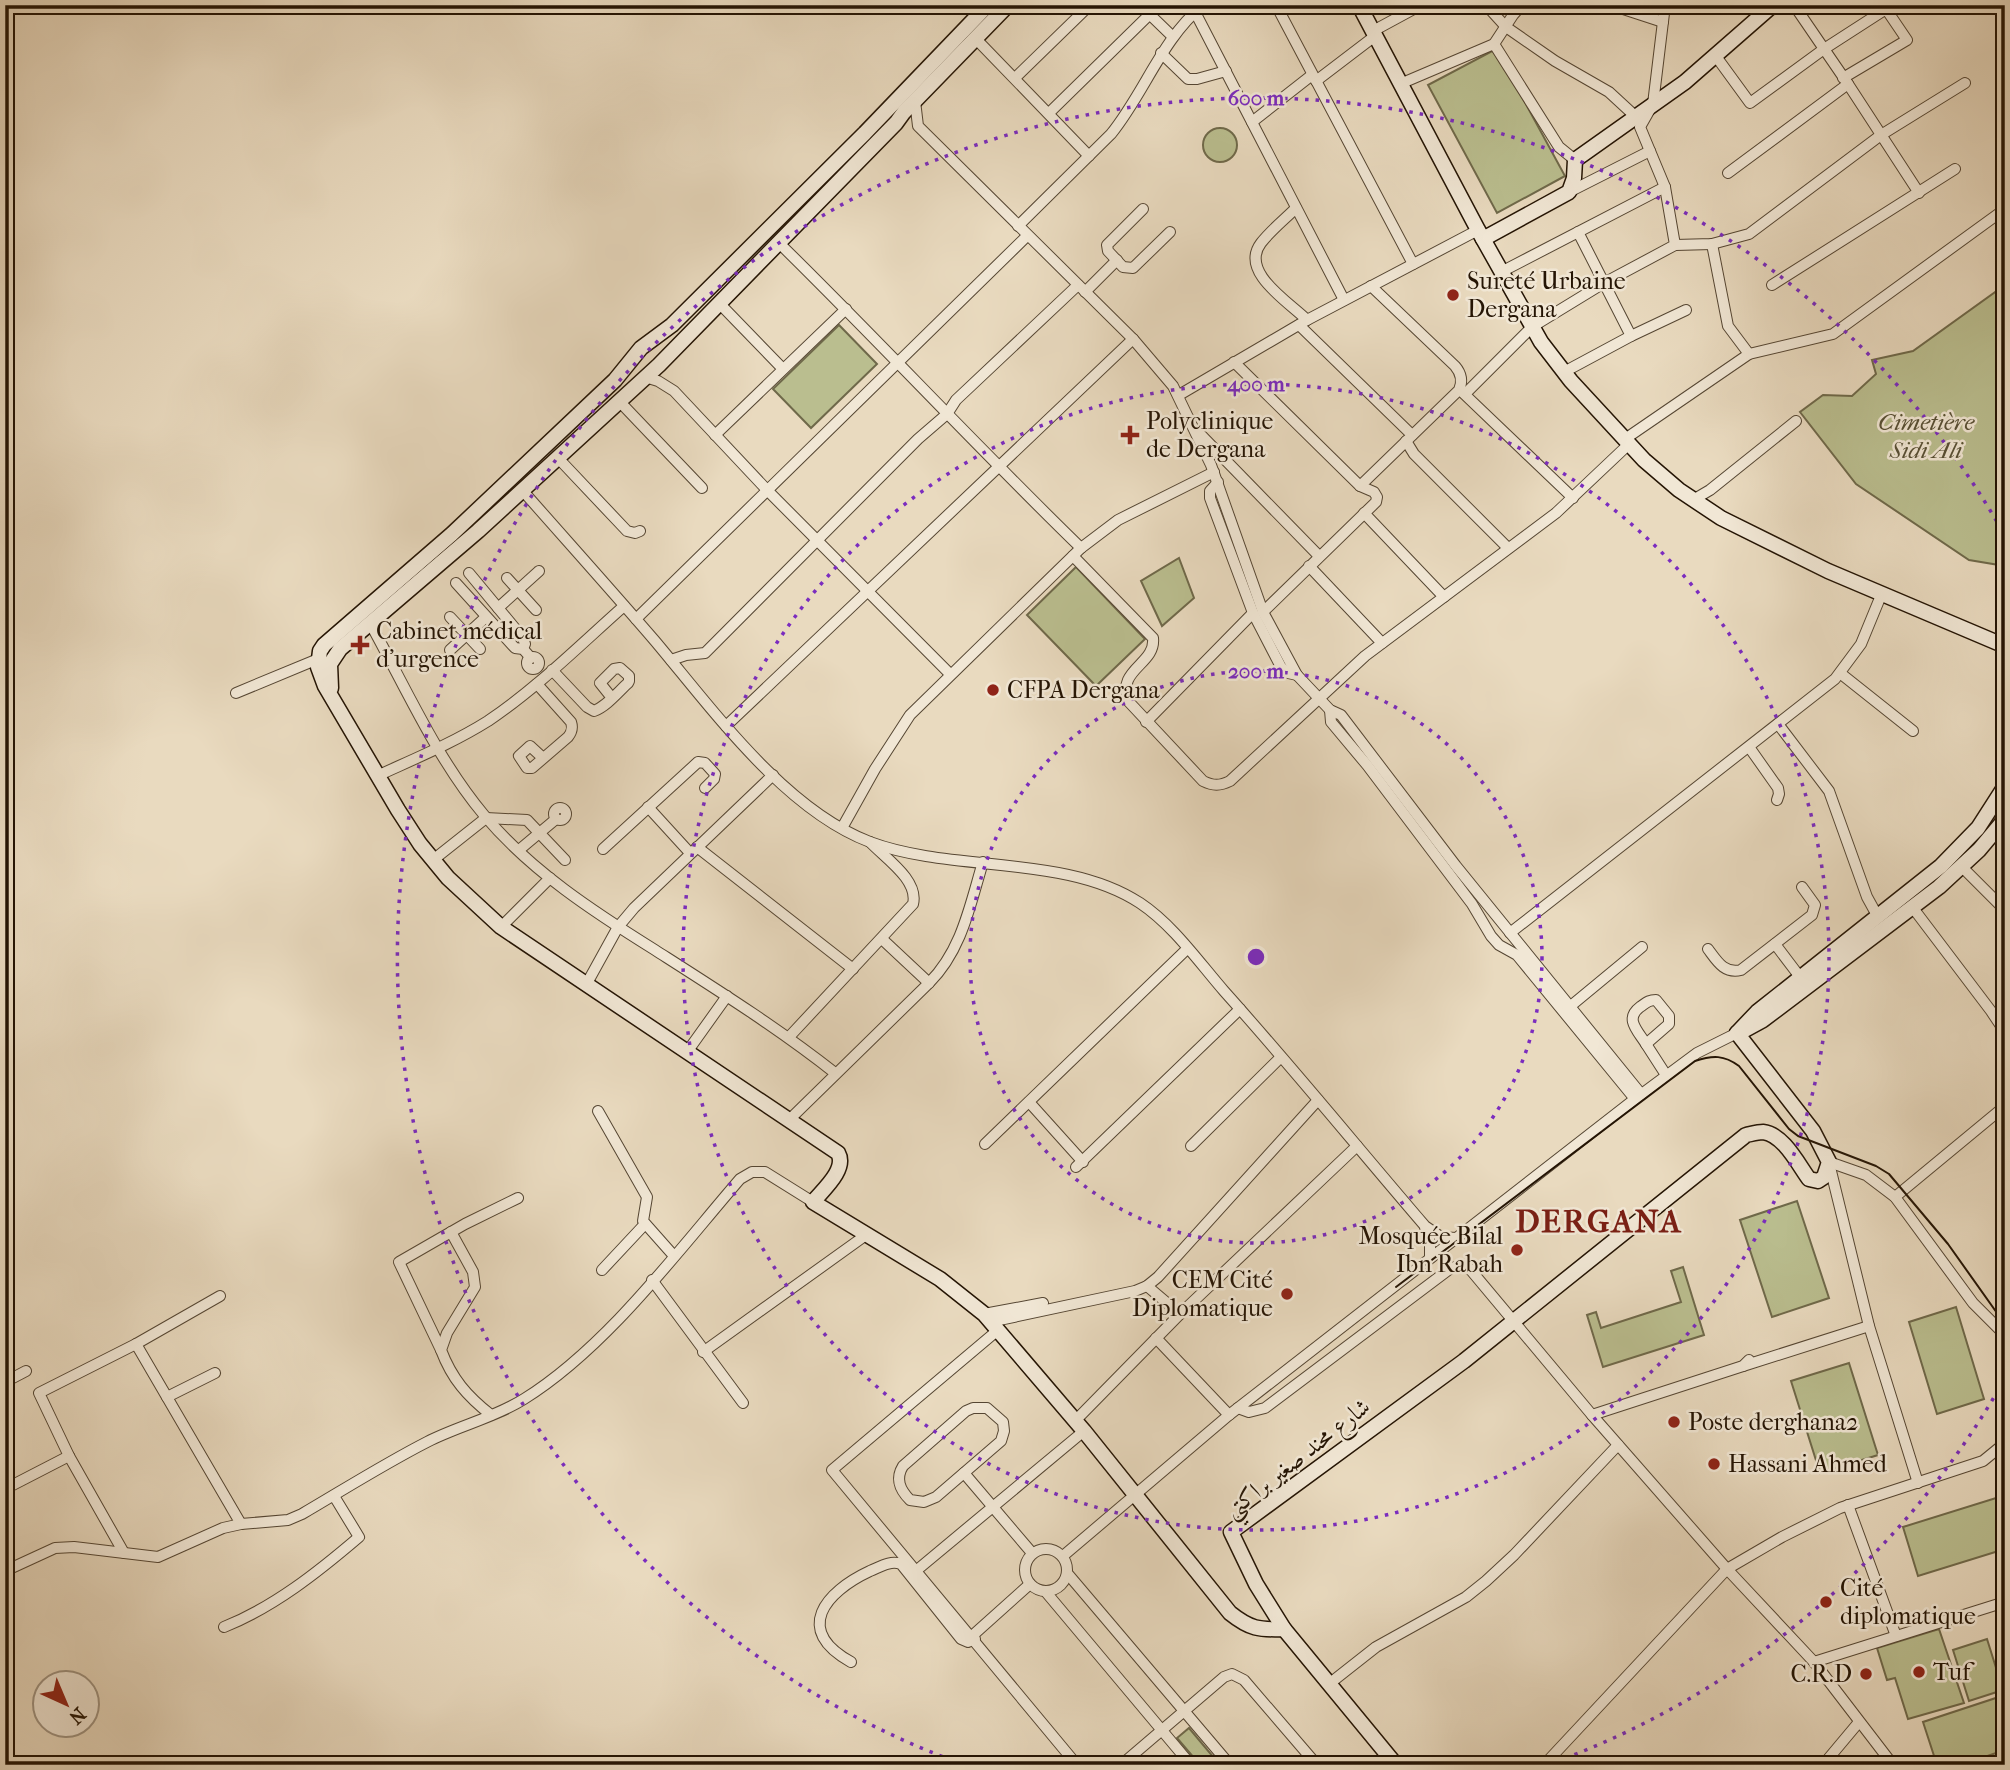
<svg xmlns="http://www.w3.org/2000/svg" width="2010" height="1770" font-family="'IM FELL French Canon',Amiri,serif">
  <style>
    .green { fill: #babe8f; stroke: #6f694a; stroke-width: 2 }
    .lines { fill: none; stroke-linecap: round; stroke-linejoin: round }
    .street-casing { stroke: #554633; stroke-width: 12 }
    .secondary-casing { stroke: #241404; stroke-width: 17 }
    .street { stroke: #f1e7d5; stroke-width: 10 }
    .secondary { stroke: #f1e7d5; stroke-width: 14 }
    .tram { stroke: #241404; stroke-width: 2 }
    .ring { fill: none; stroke: #7b2cbf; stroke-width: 3.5; stroke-dasharray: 3.5 7 }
    .poi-dot { fill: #8f2418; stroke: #f1e7d5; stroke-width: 2.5 }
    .labels { text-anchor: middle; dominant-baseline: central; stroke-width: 5; stroke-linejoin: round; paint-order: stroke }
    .poi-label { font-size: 24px; fill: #241404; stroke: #f1e7d5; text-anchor: start }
    .park-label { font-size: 24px; font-style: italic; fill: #585035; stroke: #f1e7d5 }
    .street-label { font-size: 24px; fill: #241404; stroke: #f1e7d5 }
    .district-label { font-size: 32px; font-weight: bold; letter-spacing: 2px; fill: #7a1f14; stroke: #f1e7d5 }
    .centre { fill: #7b2cbf; stroke: #f1e7d5; stroke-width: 3.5 }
    .ring-label { font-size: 21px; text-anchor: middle; font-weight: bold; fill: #7b2cbf; stroke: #f1e7d5; stroke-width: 5; stroke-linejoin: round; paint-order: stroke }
  </style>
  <rect width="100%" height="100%" fill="#e9dabf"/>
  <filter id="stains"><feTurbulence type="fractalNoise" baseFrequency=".00286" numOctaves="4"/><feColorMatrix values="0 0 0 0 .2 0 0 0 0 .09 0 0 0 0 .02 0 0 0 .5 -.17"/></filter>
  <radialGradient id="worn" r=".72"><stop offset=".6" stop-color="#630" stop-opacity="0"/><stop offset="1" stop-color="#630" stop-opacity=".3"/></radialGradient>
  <!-- green -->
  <g class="green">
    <path d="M1496 49 1565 176 1497 213 1428 85Z"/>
    <circle cx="1220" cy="145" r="17"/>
    <path d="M2005 285V566L1969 560 1856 484 1800 412 1823 395 1852 396 1876 374 1872 360 1913 351Z"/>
    <path d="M839 325 877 364 811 428 773 389Z"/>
    <path d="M1179 558 1194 598 1162 626 1141 581Z"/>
    <path d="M1076 567 1145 639 1096 686 1027 615Z"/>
    <path d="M1797 1201 1829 1298 1772 1317 1740 1220Z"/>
    <path d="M1683 1267 1704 1335 1603 1367 1587 1315 1596 1312 1601 1328 1681 1302 1671 1271Z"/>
    <path d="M1956 1307 1984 1399 1937 1414 1909 1322Z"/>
    <path d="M1849 1363 1878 1455 1820 1473 1791 1381Z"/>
    <path d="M1996 1498 2005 1526V1549L1918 1576 1903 1527Z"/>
    <path d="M1939 1629 1964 1703 1908 1719 1895 1678 1887 1680 1877 1648Z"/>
    <path d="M1987 1639 2003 1690 1969 1701 1953 1650Z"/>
    <path d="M2005 1695V1750L1961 1765H1937L1923 1722Z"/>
    <path d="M1189 1728 1220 1765H1200L1177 1738Z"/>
  </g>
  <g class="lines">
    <defs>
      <g id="street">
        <path d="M1140 5 1172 36"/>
        <path d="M1276 5 1413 264"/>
        <path d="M1486 5 1506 27 1555 61 1609 92 1635 116"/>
        <path d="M1611 5 1663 22"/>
        <path d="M1195 12 1344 300"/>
        <path d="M1373 31 1421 5"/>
        <path d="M976 39 1089 156"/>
        <path d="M1494 44 1559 147 1575 160"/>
        <path d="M1161 53 1188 79H1197L1226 71"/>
        <path d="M1715 55 1750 103 1824 49 1886 9 1907 40 1843 78"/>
        <path d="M1015 78 1090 5"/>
        <path d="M1316 81 1375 36"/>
        <path d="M1400 84 1494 44 1513 15 1522 5"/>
        <path d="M1848 84 1919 193"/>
        <path d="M915 101 918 126 1133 339 1173 386 1211 465 1263 612 1297 675 1330 710 1341 715 1456 866 1641 1094"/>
        <path d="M1049 113 1149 15"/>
        <path d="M1252 122 1312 75"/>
        <path d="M1728 173 1848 84 1794 5"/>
        <path d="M1569 192 1650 151"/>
        <path d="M1296 208C1285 219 1271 230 1261 243 1239 272 1289 302 1307 320"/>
        <path d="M1143 209 1107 245 1108 251 1123 267 1133 268 1170 232"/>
        <path d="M1018 226 1111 134C1145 92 1161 40 1203 5"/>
        <path d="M1578 232 1631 336"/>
        <path d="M779 243C881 343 978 448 1081 548"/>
        <path d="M1712 244 1728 326 1749 354"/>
        <path d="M1675 245 1712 244 1749 234 1881 135 1965 83"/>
        <path d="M1501 272 1665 187"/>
        <path d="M1772 285 1955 169"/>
        <path d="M1085 292 1117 260"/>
        <path d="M719 303 783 369"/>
        <path d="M1299 325 1412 435"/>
        <path d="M1234 362 1360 486 1374 492 1377 497 1376 502 1263 612"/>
        <path d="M1564 372 1631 336 1686 310"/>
        <path d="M645 377 658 381 674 391 767 490 950 674"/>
        <path d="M1460 390 1573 498"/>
        <path d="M1465 394 1532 327 1604 283 1675 245 1665 187 1640 127 1653 104 1665 5"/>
        <path d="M1179 395 1307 320 1478 230"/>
        <path d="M619 401 702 488"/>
        <path d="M715 435 846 309"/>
        <path d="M1201 435 1319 556"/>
        <path d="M1625 439 1749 354 1833 334 2005 209"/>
        <path d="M1406 441 1414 454 1508 548"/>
        <path d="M558 458 627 531 635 533 640 531"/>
        <path d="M1218 482 1210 491V498L1253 613 1281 667 1288 673 1297 675"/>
        <path d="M1360 486 1459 390C1463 381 1461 373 1455 366L1371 286"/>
        <path d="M523 491C567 541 612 591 655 641 713 710 785 810 870 842 953 873 1066 854 1140 903 1173 925 1198 961 1224 991 1293 1068 1358 1148 1425 1226L1441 1237 1456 1238"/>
        <path d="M1693 500 1710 490 1796 421"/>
        <path d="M1364 513 1444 597"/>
        <path d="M1073 556 1153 638C1156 665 1115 669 1129 702L1203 781C1213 786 1220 786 1230 781L1365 656 1556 513 1629 444"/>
        <path d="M1309 566 1382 643"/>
        <path d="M469 573 523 638 525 644 523 649"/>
        <path d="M507 578 536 610"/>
        <path d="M456 583 515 648 523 649 531 658"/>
        <path d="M498 608 539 571"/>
        <path d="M450 617 480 649"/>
        <path d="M636 619 1027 236"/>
        <path d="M370 623C406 688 437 759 484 815 531 871 594 912 655 950 716 989 778 1028 835 1073"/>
        <path d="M450 650 486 617"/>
        <circle cx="533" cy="663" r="6"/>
        <path d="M671 660 686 655 705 653 918 439 947 414 956 400 1078 285"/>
        <path d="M552 670 587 707 594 711C607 706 618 692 628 683L629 681V676L620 668 614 669 600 683 612 698"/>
        <path d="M1840 673 1913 731"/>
        <path d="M537 684 571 722C573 728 572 732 568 737L532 768H527L519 756 530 746 543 758"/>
        <path d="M236 693 318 659"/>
        <path d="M1330 710 1331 722 1367 765 1472 904 1491 936 1499 945 1517 955 1635 1099"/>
        <path d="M1146 722 1253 613"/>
        <path d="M1778 724 1829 791 1867 897 1878 917"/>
        <path d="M726 726 1133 339"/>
        <path d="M1749 747 1778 788 1779 794 1777 800"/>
        <path d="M377 776C414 759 453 743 488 721 537 688 580 645 624 606"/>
        <path d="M648 807 690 853"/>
        <circle cx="560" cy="814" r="6"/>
        <path d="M842 828 875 769 910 715 1081 548 1118 520 1214 472"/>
        <path d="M697 847 853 969"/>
        <path d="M603 849 698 762 705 763 715 774 714 779 705 788"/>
        <path d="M519 850 556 819"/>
        <path d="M433 860 486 818 527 820 565 860"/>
        <path d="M1961 866 2005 910"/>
        <path d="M1913 908 1991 1011 2003 1029 2005 1041"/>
        <path d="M501 927 550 878"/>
        <path d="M1510 933 1835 679 1861 644 1882 593"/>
        <path d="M882 939 929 983"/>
        <path d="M1775 944 1800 977"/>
        <path d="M1708 949C1717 961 1724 974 1741 970L1812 915 1815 905 1802 887"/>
        <path d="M586 985 618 927 634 908 773 775"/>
        <path d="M1656 1000 1669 1016V1024L1646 1044C1638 1031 1624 1019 1640 1007 1646 1003 1648 1000 1656 1000Z"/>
        <path d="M1567 1009 1642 947"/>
        <path d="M789 1037 913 904C919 880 885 858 870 842"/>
        <path d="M1646 1044 1666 1075"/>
        <path d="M687 1052 727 996"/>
        <path d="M1029 1102 1083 1162"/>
        <path d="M598 1111 647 1197 643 1221 674 1256"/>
        <path d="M790 1119 929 983C962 950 970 905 983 862"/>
        <path d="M985 1144 1187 949"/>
        <path d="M1191 1146 1281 1057"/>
        <path d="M1829 1162 1866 1175 1895 1197 1973 1303 2005 1335"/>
        <path d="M1829 1163 1869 1326 1918 1483"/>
        <path d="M1076 1167 1240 1009"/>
        <path d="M1895 1197 2005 1106"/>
        <path d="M1425 1227 1430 1242V1258"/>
        <path d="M451 1232 473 1272 475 1287 447 1333 441 1350C452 1379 467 1396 491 1415"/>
        <path d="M602 1270 645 1224"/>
        <path d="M652 1280 743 1403"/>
        <path d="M1147 1286 1180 1314"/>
        <path d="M984 1314 1043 1303"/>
        <path d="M990 1322 1135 1291 1147 1286 1158 1277 1318 1100"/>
        <path d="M998 1330 832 1470 1077 1765"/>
        <path d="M1156 1338 1229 1415"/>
        <path d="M136 1344 241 1524"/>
        <path d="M441 1350 399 1262 465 1224 518 1198"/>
        <path d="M703 1352 866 1235"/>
        <path d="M1743 1366 1869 1326"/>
        <path d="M5 1382 26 1371"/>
        <path d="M167 1397 215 1373"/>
        <path d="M973 1408H987L1003 1422 1004 1431 1001 1441 936 1497 924 1502 910 1500C900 1490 895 1479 903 1466L966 1411Z"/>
        <path d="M1238 1408 1249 1412 1265 1408 1451 1268 1460 1266 1469 1268 1592 1415 1727 1569 1814 1662 1893 1765"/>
        <path d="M1592 1415 1743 1366 1749 1360"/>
        <path d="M1075 1421 1180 1314 1357 1146"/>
        <path d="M964 1473 1032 1553"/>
        <path d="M5 1489 69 1456"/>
        <path d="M1848 1505 1896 1636"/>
        <circle cx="1046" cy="1570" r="21"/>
        <path d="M124 1553 69 1456 39 1393 136 1344 220 1296"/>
        <path d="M1063 1556 1229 1415 1635 1099 1697 1053 1737 1033"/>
        <path d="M917 1570 1084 1431"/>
        <path d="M5 1571 55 1548 74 1547 158 1557 223 1528 241 1524 288 1520 302 1514C343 1490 384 1464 427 1442 458 1426 494 1418 524 1399 606 1348 677 1252 740 1179L752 1172H765L813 1202"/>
        <path d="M1067 1573 1230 1765"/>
        <path d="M1045 1591 1191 1765"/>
        <path d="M224 1627C274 1607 318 1572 359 1537L334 1496"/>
        <path d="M972 1636 1030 1584"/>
        <path d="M851 1662C793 1630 825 1592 870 1571 880 1567 890 1560 901 1564L961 1639 968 1642 975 1639"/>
        <path d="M1814 1662 2005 1602"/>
        <path d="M1329 1684 1376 1647 1466 1597 1486 1581 1514 1555 1618 1445"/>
        <path d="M1121 1765 1224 1677 1232 1674 1244 1680 1317 1765"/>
        <path d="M1544 1765 1727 1569 1782 1537 1840 1508 1983 1461 2005 1443"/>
        <path d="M1823 1765 1859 1722"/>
      </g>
      <g id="secondary">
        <path d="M988 5 865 133 672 325 641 348 615 380 452 534 324 645 320 651 318 667 325 686 398 810 420 844 448 878 501 927 838 1153C847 1169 824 1189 813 1202L940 1279 984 1314 1084 1431 1230 1613C1250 1629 1259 1630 1284 1629"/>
        <path d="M1359 5 1478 230 1541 342 1571 381 1644 460 1679 490 1721 518 1828 571 2005 646"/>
        <path d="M1483 239 1569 192 1574 178 1575 160 1685 82 1773 5"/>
        <path d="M331 688 330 664 340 649 478 531 659 365 896 123 904 112 1008 5"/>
        <path d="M1741 1032 1763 1020 1939 887 1979 850 2005 819"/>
        <path d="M1737 1033 1757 1012 1941 866 1978 828 2005 786"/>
        <path d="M1396 1765 1284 1629 1256 1584 1231 1532 1464 1361 1746 1135C1751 1134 1758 1132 1763 1132 1783 1134 1798 1164 1809 1179L1818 1181 1824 1177 1829 1162 1813 1131 1737 1033"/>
      </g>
    </defs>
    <!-- street casing -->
    <use href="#street" class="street-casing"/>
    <!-- secondary casing -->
    <use href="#secondary" class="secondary-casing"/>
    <!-- street -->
    <use href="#street" class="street"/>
    <!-- secondary -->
    <use href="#secondary" class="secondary"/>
    <!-- tram -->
    <path class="tram" d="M1396 1287 1695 1061C1713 1055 1724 1055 1739 1066L1789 1129 1798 1136 1876 1166 1889 1174 1948 1244 1997 1313 2005 1320"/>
  </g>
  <!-- distance rings -->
  <g class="ring">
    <circle cx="1256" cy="957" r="286"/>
    <circle cx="1256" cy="957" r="573"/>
    <path d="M2004 1380A859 859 0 0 1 1550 1764M962 1764A859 859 0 1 1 2004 534"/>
  </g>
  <!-- markers -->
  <g class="poi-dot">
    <circle cx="1453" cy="295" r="7"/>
    <path d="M1126.5 424.5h7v7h7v7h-7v7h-7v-7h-7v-7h7z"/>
    <path d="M356.5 634.5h7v7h7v7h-7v7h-7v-7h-7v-7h7z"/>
    <circle cx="993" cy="690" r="7"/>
    <circle cx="1517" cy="1250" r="7"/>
    <circle cx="1287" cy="1294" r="7"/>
    <circle cx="1674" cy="1422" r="7"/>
    <circle cx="1714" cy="1464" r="7"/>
    <circle cx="1826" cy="1602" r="7"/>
    <circle cx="1919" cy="1672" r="7"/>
    <circle cx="1866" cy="1674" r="7"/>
  </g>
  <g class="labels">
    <!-- poi labels -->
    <g class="poi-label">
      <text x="1467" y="281">Sureté Urbaine<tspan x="1467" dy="28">Dergana</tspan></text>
      <text x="1146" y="421">Polyclinique<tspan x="1146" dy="28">de Dergana</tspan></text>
      <text x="376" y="631">Cabinet médical<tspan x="376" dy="28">d'urgence</tspan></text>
      <text x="1007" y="690">CFPA Dergana</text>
      <text x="1503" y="1236" text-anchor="end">Mosquée Bilal<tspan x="1503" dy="28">Ibn Rabah</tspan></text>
      <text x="1273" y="1280" text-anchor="end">CEM Cité<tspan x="1273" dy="28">Diplomatique</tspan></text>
      <text x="1688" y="1422">Poste derghana2</text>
      <text x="1728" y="1464">Hassani Ahmed</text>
      <text x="1840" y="1588">Cité<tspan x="1840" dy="28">diplomatique</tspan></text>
      <text x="1933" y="1672">Tuf</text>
      <text x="1852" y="1674" text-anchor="end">C.R.D</text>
    </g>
    <!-- park labels -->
    <g class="park-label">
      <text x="1926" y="422">Cimetière<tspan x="1926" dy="28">Sidi Ali</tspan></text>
    </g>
    <!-- street labels -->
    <g class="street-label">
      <text transform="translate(1297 1458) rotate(-38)">شارع محند صغير براكتي</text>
    </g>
    <!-- district labels -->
    <g class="district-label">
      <text x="1599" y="1221">DERGANA</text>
    </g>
  </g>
  <circle cx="1256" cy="957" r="10" class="centre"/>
  <g class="ring-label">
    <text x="1256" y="105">600 m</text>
    <text x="1256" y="391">400 m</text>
    <text x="1256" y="678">200 m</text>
  </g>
  <!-- margin -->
  <rect width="2010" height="1770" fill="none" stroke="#e9dabf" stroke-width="28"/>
  <rect x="7" y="7" width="1996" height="1756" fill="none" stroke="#241404" stroke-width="3.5"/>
  <rect x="14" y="14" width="1982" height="1742" fill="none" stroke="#241404" stroke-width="2"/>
  <!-- north arrow -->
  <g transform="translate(66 1704) rotate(136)"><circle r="33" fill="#f1e7d5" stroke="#9f9381" stroke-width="2"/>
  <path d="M0-5L12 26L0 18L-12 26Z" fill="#8f2418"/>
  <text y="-10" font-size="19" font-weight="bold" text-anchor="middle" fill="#241404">N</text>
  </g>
  <rect width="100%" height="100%" filter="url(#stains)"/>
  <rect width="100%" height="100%" fill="url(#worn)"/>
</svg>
